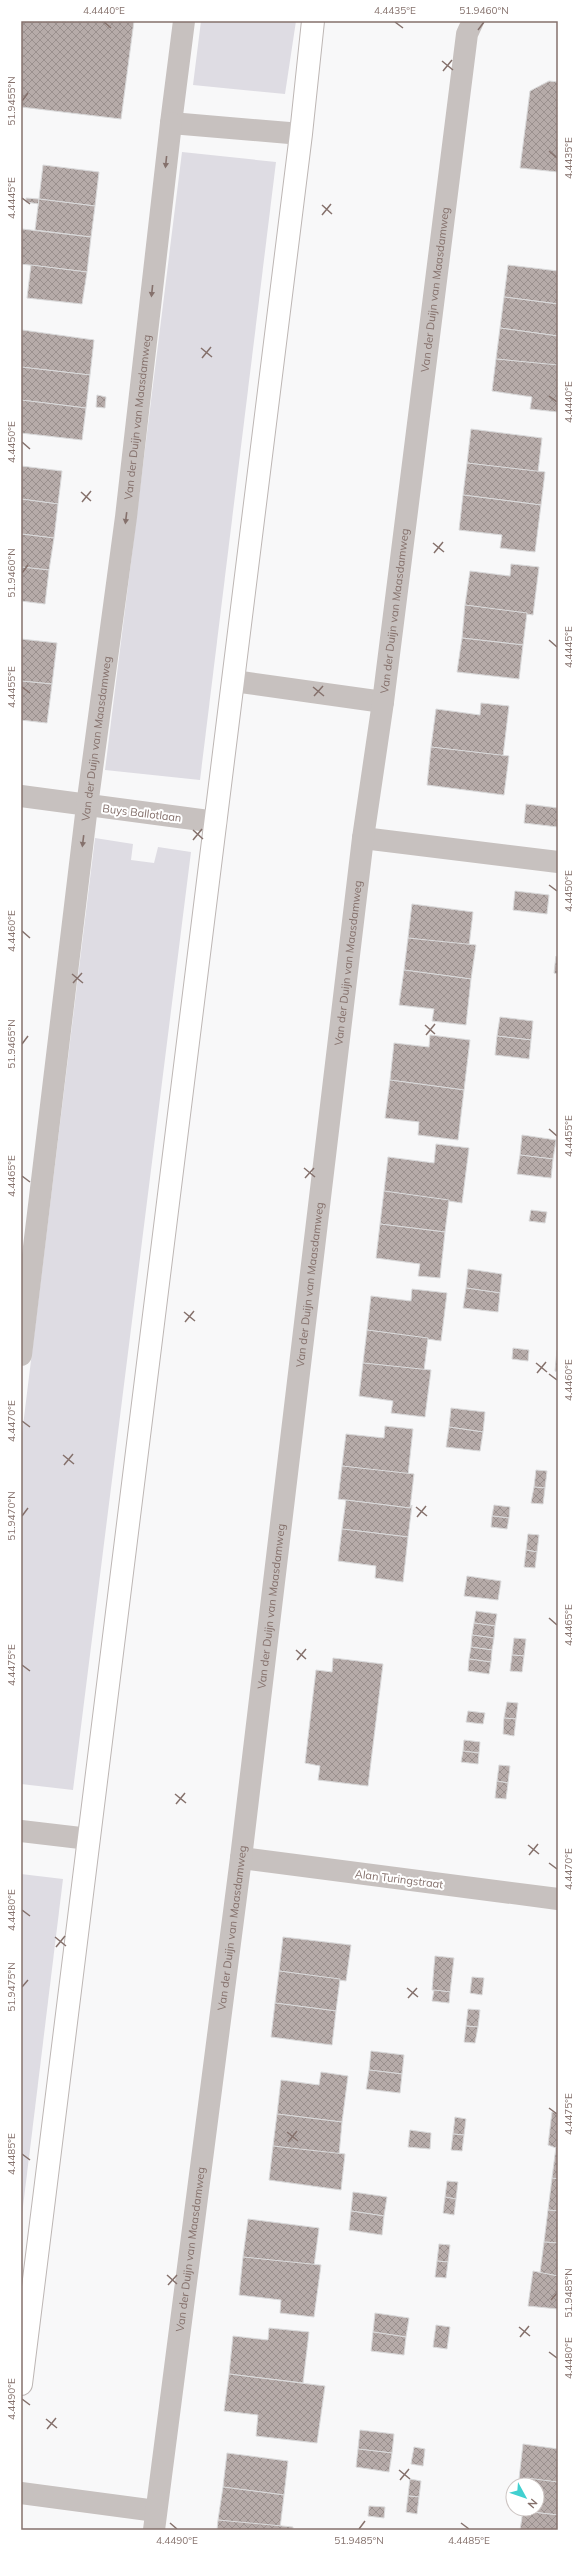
<svg xmlns="http://www.w3.org/2000/svg" width="579" height="2551" font-family="Mulish,sans-serif">
  <style>
    .grass { fill: #dedce3 }
    .building { fill: url(#building-cross-hatch); stroke: #dadadb }
    .lines { fill: none; stroke-linecap: round; stroke-linejoin: round }
    .secondary-casing { stroke: #bdb6b4; stroke-width: 24 }
    .street { stroke: #c7c1bf; stroke-width: 22 }
    .secondary { stroke: #fff; stroke-width: 22 }
    .oneway { fill: #85716c }
    .ticks { fill: none; stroke: #85716c; stroke-width: 1.5 }
    .labels { text-anchor: middle; dominant-baseline: central; stroke-width: 4; stroke-linejoin: round; paint-order: stroke }
    .street-label { font-size: 11px; fill: #85716c; stroke: #fff }
    .neatline { fill: none; stroke: #85716c; stroke-width: 1.5 }
    .ticks-label { font-size: 10px; text-anchor: middle; fill: #85716c }
  </style>
  <defs>
    <pattern id="building-cross-hatch" width="8" height="8" patternUnits="userSpaceOnUse"><rect width="8" height="8" fill="#b6aba9"/><path d="M0 0l8 8M0 8l8-8" fill="none" stroke="#9a908e"/></pattern>
  </defs>
  <rect width="100%" height="100%" fill="#f8f8f9"/>
  <!-- grass -->
  <g class="grass">
    <path d="M201 21H296L285 94 193 85Z"/>
    <path d="M182 152 276 162 200 780 105 770Z"/>
    <path d="M95 838 133 844 131 860 154 863 158 847 191 852 73 1790 21 1784V1442Z"/>
    <path d="M21 1874 63 1879 21 2223Z"/>
  </g>
  <!-- building -->
  <g class="building">
    <path d="M21 21H134L121 119 21 107Z"/>
    <path d="M549 81 558 82V172L520 168 530 91Z"/>
    <path d="M43 165 99 172 95 206 39 199Z"/>
    <path d="M26 198 39 199V204L26 202Z"/>
    <path d="M39 199 95 206 91 237 35 230Z"/>
    <path d="M22 229 91 237 87 272 21 264Z"/>
    <path d="M31 265 87 272 82 304 27 298Z"/>
    <path d="M508 265 558 271V304L504 297Z"/>
    <path d="M504 297 558 304V336L500 328Z"/>
    <path d="M500 328 558 336 557 366 496 359Z"/>
    <path d="M22 330 94 340 90 375 21 367Z"/>
    <path d="M496 359 558 365V412L530 409 532 397 492 391Z"/>
    <path d="M21 367 90 375 86 408 21 400Z"/>
    <path d="M97 395 106 397 105 408 96 407Z"/>
    <path d="M21 400 86 408 82 440 21 433Z"/>
    <path d="M471 429 542 438 538 472 467 463Z"/>
    <path d="M467 463 545 472 541 505 463 495Z"/>
    <path d="M21 466 62 471 58 504 21 499Z"/>
    <path d="M463 495 541 505 535 552 500 548 502 535 459 530Z"/>
    <path d="M21 499 58 504 54 538 21 534Z"/>
    <path d="M21 534 54 538 49 570 21 567Z"/>
    <path d="M511 564 539 567 533 615 465 605 470 571 510 576Z"/>
    <path d="M21 567 49 570 45 604 21 601Z"/>
    <path d="M465 605 527 613 523 645 462 638Z"/>
    <path d="M462 638 523 645 519 679 457 672Z"/>
    <path d="M21 639 57 643 52 684 21 681Z"/>
    <path d="M21 681 52 684 47 723 21 720Z"/>
    <path d="M481 703 509 706 503 756 431 747 436 709 480 715Z"/>
    <path d="M431 747 509 756 504 795 427 785Z"/>
    <path d="M526 804 558 808V827L524 823Z"/>
    <path d="M515 891 549 895 547 914 513 910Z"/>
    <path d="M412 904 473 912 469 946 408 938Z"/>
    <path d="M408 938 476 945 471 979 404 970Z"/>
    <path d="M556 956 558 957V974L554 973Z"/>
    <path d="M404 970 471 979 466 1025 432 1021 434 1009 399 1005Z"/>
    <path d="M500 1017 533 1021 531 1040 497 1036Z"/>
    <path d="M430 1035 470 1040 464 1090 390 1080 394 1043 429 1047Z"/>
    <path d="M497 1036 531 1040 529 1059 495 1055Z"/>
    <path d="M390 1080 464 1090 458 1140 418 1135 419 1122 385 1118Z"/>
    <path d="M522 1135 556 1140 553 1159 520 1155Z"/>
    <path d="M436 1144 469 1148 462 1203 384 1191 388 1157 434 1163Z"/>
    <path d="M520 1155 553 1159 551 1178 517 1174Z"/>
    <path d="M384 1191 449 1200 445 1232 380 1224Z"/>
    <path d="M531 1210 547 1212 545 1223 529 1221Z"/>
    <path d="M380 1224 445 1232 440 1278 418 1276 420 1264 376 1258Z"/>
    <path d="M468 1269 502 1274 500 1293 466 1288Z"/>
    <path d="M466 1288 500 1293 498 1312 463 1308Z"/>
    <path d="M412 1289 447 1293 441 1341 367 1330 371 1296 411 1301Z"/>
    <path d="M367 1330 428 1338 424 1370 363 1363Z"/>
    <path d="M513 1348 529 1350 528 1361 512 1359Z"/>
    <path d="M557 1350H558V1372L555 1371Z"/>
    <path d="M363 1363 431 1370 425 1417 391 1413 393 1401 359 1396Z"/>
    <path d="M451 1408 485 1412 483 1432 449 1427Z"/>
    <path d="M385 1426 413 1429 408 1475 342 1466 346 1434 384 1438Z"/>
    <path d="M449 1427 483 1432 480 1451 446 1447Z"/>
    <path d="M342 1466 414 1474 410 1508 338 1499Z"/>
    <path d="M536 1470 547 1471 545 1488 534 1487Z"/>
    <path d="M534 1487 545 1488 543 1504 531 1503Z"/>
    <path d="M346 1500 410 1508 412 1505 408 1537 342 1529Z"/>
    <path d="M494 1505 510 1507 509 1518 492 1516Z"/>
    <path d="M492 1516 509 1518 507 1529 491 1527Z"/>
    <path d="M342 1529 408 1537 403 1582 375 1578 376 1566 338 1561Z"/>
    <path d="M528 1534 539 1535 537 1552 526 1550Z"/>
    <path d="M526 1550 537 1552 535 1568 524 1567Z"/>
    <path d="M467 1576 501 1581 498 1600 464 1596Z"/>
    <path d="M476 1611 497 1614 495 1626 474 1623Z"/>
    <path d="M474 1623 495 1626 494 1638 472 1635Z"/>
    <path d="M472 1635 494 1638 492 1650 471 1647Z"/>
    <path d="M514 1638 526 1639 524 1656 512 1655Z"/>
    <path d="M471 1647 492 1650 491 1662 469 1659Z"/>
    <path d="M512 1655 524 1656 522 1672 510 1671Z"/>
    <path d="M333 1658 383 1664 368 1786 318 1780 320 1766 305 1763 316 1670 332 1672Z"/>
    <path d="M469 1659 491 1662 489 1674 468 1671Z"/>
    <path d="M507 1702 518 1703 516 1719 504 1718Z"/>
    <path d="M468 1711 485 1713 483 1724 466 1722Z"/>
    <path d="M504 1718 516 1719 514 1736 503 1734Z"/>
    <path d="M464 1740 480 1742 479 1753 463 1751Z"/>
    <path d="M463 1751 479 1753 478 1764 461 1762Z"/>
    <path d="M499 1765 510 1766 508 1783 497 1781Z"/>
    <path d="M497 1781 508 1783 506 1799 495 1798Z"/>
    <path d="M283 1937 351 1945 346 1981 279 1971Z"/>
    <path d="M435 1956 454 1958 450 1992 432 1990Z"/>
    <path d="M279 1971 340 1979 336 2011 275 2003Z"/>
    <path d="M472 1977 484 1978 482 1995 470 1993Z"/>
    <path d="M434 1990 450 1992 449 2003 432 2001Z"/>
    <path d="M275 2003 336 2011 332 2045 271 2037Z"/>
    <path d="M468 2009 480 2010 478 2027 466 2026Z"/>
    <path d="M466 2026 478 2027 475 2043 464 2042Z"/>
    <path d="M371 2051 404 2055 402 2074 369 2070Z"/>
    <path d="M369 2070 402 2074 400 2093 366 2089Z"/>
    <path d="M321 2072 348 2076 342 2122 277 2114 281 2080 319 2085Z"/>
    <path d="M552 2112 558 2113V2147L556 2148 548 2145Z"/>
    <path d="M277 2114 342 2122 339 2155 273 2146Z"/>
    <path d="M455 2117 466 2119 464 2135 453 2134Z"/>
    <path d="M410 2130 431 2133 430 2149 408 2147Z"/>
    <path d="M453 2134 464 2135 462 2151 451 2150Z"/>
    <path d="M273 2146 345 2154 341 2190 269 2180Z"/>
    <path d="M556 2147H558V2179L552 2178Z"/>
    <path d="M552 2178 558 2179V2211L548 2210Z"/>
    <path d="M447 2181 458 2182 456 2199 445 2197Z"/>
    <path d="M353 2192 387 2197 384 2216 351 2211Z"/>
    <path d="M445 2197 456 2199 454 2215 443 2213Z"/>
    <path d="M548 2210 558 2211V2243L544 2242Z"/>
    <path d="M351 2211 384 2216 382 2235 349 2230Z"/>
    <path d="M248 2219 319 2228 314 2266 243 2257Z"/>
    <path d="M544 2242 558 2243V2276L540 2273Z"/>
    <path d="M439 2244 450 2245 448 2262 437 2261Z"/>
    <path d="M243 2257 321 2265 314 2317 280 2313 281 2300 239 2295Z"/>
    <path d="M437 2261 448 2262 446 2278 435 2277Z"/>
    <path d="M533 2271 558 2276V2309L528 2306Z"/>
    <path d="M375 2313 409 2318 406 2337 373 2332Z"/>
    <path d="M436 2325 450 2327 447 2349 433 2347Z"/>
    <path d="M269 2328 309 2332 303 2383 229 2374 233 2336 268 2340Z"/>
    <path d="M373 2332 406 2337 404 2355 371 2351Z"/>
    <path d="M229 2374 325 2386 317 2443 256 2436 258 2415 224 2411Z"/>
    <path d="M360 2430 394 2434 392 2453 358 2449Z"/>
    <path d="M523 2444 558 2449V2482L519 2479Z"/>
    <path d="M414 2447 425 2449 423 2466 411 2464Z"/>
    <path d="M358 2449 392 2453 389 2472 356 2467Z"/>
    <path d="M227 2453 288 2461 284 2495 223 2487Z"/>
    <path d="M527 2478 558 2482V2515L523 2511 537 2509V2485H526Z"/>
    <path d="M410 2479 421 2481 419 2497 408 2496Z"/>
    <path d="M223 2487 284 2495 280 2528 218 2520Z"/>
    <path d="M408 2496 419 2497 417 2514 406 2512Z"/>
    <path d="M369 2506 385 2507 384 2518 368 2516Z"/>
    <path d="M523 2511 558 2515V2530H520Z"/>
    <path d="M218 2520 293 2527V2529L217 2530Z"/>
  </g>
  <g class="lines">
    <defs>
      <path id="secondary" d="M21 2384 301 134 313 21"/>
    </defs>
    <!-- secondary casing -->
    <use href="#secondary" class="secondary-casing"/>
    <!-- street -->
    <g class="street">
      <path d="M184 21 171 123 301 134"/>
      <path d="M234 681 383 702"/>
      <path d="M21 796 216 822"/>
      <path d="M363 838 558 862"/>
      <path id="s1" d="M21 1355 87 806 126 517 171 123"/>
      <path d="M21 1831 89 1839"/>
      <path d="M241 1858 558 1899"/>
      <path d="M21 2493 156 2511"/>
      <path id="s2" d="M154 2530 241 1858 363 838 383 702 467 34 473 21"/>
    </g>
    <!-- secondary -->
    <use href="#secondary" class="secondary"/>
  </g>
  <!-- one-way arrows -->
  <defs><path id="oneway-solid" d="M-6-.8H1V-3.2L6.5 0L1 3.2V.8H-6Z"/></defs>
  <g class="oneway">
    <use href="#oneway-solid" transform="translate(166 162) rotate(96)"/>
    <use href="#oneway-solid" transform="translate(152 291) rotate(96)"/>
    <use href="#oneway-solid" transform="translate(126 518) rotate(97)"/>
    <use href="#oneway-solid" transform="translate(83 841) rotate(97)"/>
  </g>
  <!-- ticks -->
  <path class="ticks" d="M104 22 111 28M395 22 403 28M478 30 484 22M442 61 453 70M443 71 452 60M22 101 28 93M549 151 557 158M22 198 30 204M322 205 332 214M322 215 331 204M201 348 212 357M202 358 211 347M549 396 557 402M22 442 30 449M81 492 91 501M82 502 91 491M433 543 444 552M434 553 443 542M22 573 28 565M549 640 557 647M22 687 30 693M313 687 324 696M314 696 323 686M193 830 203 839M193 840 202 829M549 885 557 891M22 931 30 938M72 974 83 983M73 983 82 973M425 1025 435 1034M426 1035 435 1024M22 1044 28 1036M549 1129 557 1136M304 1168 315 1177M22 1176 30 1182M305 1178 314 1168M184 1312 195 1321M185 1322 194 1311M536 1363 547 1372M537 1373 546 1362M549 1374 557 1380M22 1421 30 1427M63 1455 74 1464M64 1465 73 1454M416 1507 427 1516M22 1516 28 1508M417 1517 426 1506M549 1618 557 1625M296 1650 306 1659M297 1660 306 1649M22 1665 30 1671M175 1794 186 1803M176 1804 185 1793M528 1845 539 1854M529 1855 538 1844M549 1863 557 1869M22 1910 30 1916M55 1937 66 1946M56 1947 65 1936M22 1987 28 1980M407 1988 418 1997M408 1998 417 1988M549 2108 557 2114M287 2132 298 2141M288 2142 297 2131M22 2154 30 2160M167 2275 177 2284M168 2285 177 2275M551 2300 557 2293M519 2327 530 2336M520 2337 529 2326M549 2352 557 2358M22 2399 30 2405M46 2419 57 2428M47 2429 56 2418M399 2470 410 2479M400 2480 409 2469M170 2523 177 2529M461 2523 469 2529M359 2529 365 2521"/>
  <g class="labels">
    <!-- street labels -->
    <g class="street-label">
      <text stroke="none"><textPath href="#s2" startOffset="2258">Van der Duijn van Maasdamweg</textPath></text>
      <text stroke="none"><textPath href="#s1" startOffset="945">Van der Duijn van Maasdamweg</textPath></text>
      <text stroke="none"><textPath href="#s2" startOffset="1934">Van der Duijn van Maasdamweg</textPath></text>
      <text stroke="none"><textPath href="#s1" startOffset="621">Van der Duijn van Maasdamweg</textPath></text>
      <text transform="translate(142 813) rotate(7)">Buys Ballotlaan</text>
      <text stroke="none"><textPath href="#s2" startOffset="1579">Van der Duijn van Maasdamweg</textPath></text>
      <text stroke="none"><textPath href="#s2" startOffset="1255">Van der Duijn van Maasdamweg</textPath></text>
      <text stroke="none"><textPath href="#s2" startOffset="931">Van der Duijn van Maasdamweg</textPath></text>
      <text transform="translate(399 1879) rotate(7)">Alan Turingstraat</text>
      <text stroke="none"><textPath href="#s2" startOffset="607">Van der Duijn van Maasdamweg</textPath></text>
      <text stroke="none"><textPath href="#s2" startOffset="283">Van der Duijn van Maasdamweg</textPath></text>
    </g>
  </g>
  <!-- border -->
  <rect width="579" height="2551" fill="none" stroke="#ffffff" stroke-width="44"/>
  <!-- north arrow -->
  <g transform="translate(525 2497) rotate(130)"><circle r="19" fill="#ffffff" stroke="#cec6c4"/>
  <path d="M0-3L7 15L0 10L-7 15Z" fill="#41d0d0"/>
  <text y="-6" font-size="11" font-weight="bold" text-anchor="middle" fill="#85716c">N</text>
  </g>
  <rect x="22" y="22" width="535" height="2507" class="neatline"/>
  <g class="ticks-label">
    <text x="104" y="14">4.4440°E</text>
    <text x="395" y="14">4.4435°E</text>
    <text x="484" y="14">51.9460°N</text>
    <text transform="translate(11 101) rotate(-90)" y="4">51.9455°N</text>
    <text transform="translate(568 158) rotate(-90)" y="4">4.4435°E</text>
    <text transform="translate(11 198) rotate(-90)" y="4">4.4445°E</text>
    <text transform="translate(568 402) rotate(-90)" y="4">4.4440°E</text>
    <text transform="translate(11 442) rotate(-90)" y="4">4.4450°E</text>
    <text transform="translate(11 573) rotate(-90)" y="4">51.9460°N</text>
    <text transform="translate(568 647) rotate(-90)" y="4">4.4445°E</text>
    <text transform="translate(11 687) rotate(-90)" y="4">4.4455°E</text>
    <text transform="translate(568 891) rotate(-90)" y="4">4.4450°E</text>
    <text transform="translate(11 931) rotate(-90)" y="4">4.4460°E</text>
    <text transform="translate(11 1044) rotate(-90)" y="4">51.9465°N</text>
    <text transform="translate(568 1136) rotate(-90)" y="4">4.4455°E</text>
    <text transform="translate(11 1176) rotate(-90)" y="4">4.4465°E</text>
    <text transform="translate(568 1380) rotate(-90)" y="4">4.4460°E</text>
    <text transform="translate(11 1421) rotate(-90)" y="4">4.4470°E</text>
    <text transform="translate(11 1516) rotate(-90)" y="4">51.9470°N</text>
    <text transform="translate(568 1625) rotate(-90)" y="4">4.4465°E</text>
    <text transform="translate(11 1665) rotate(-90)" y="4">4.4475°E</text>
    <text transform="translate(568 1869) rotate(-90)" y="4">4.4470°E</text>
    <text transform="translate(11 1910) rotate(-90)" y="4">4.4480°E</text>
    <text transform="translate(11 1987) rotate(-90)" y="4">51.9475°N</text>
    <text transform="translate(568 2114) rotate(-90)" y="4">4.4475°E</text>
    <text transform="translate(11 2154) rotate(-90)" y="4">4.4485°E</text>
    <text transform="translate(568 2293) rotate(-90)" y="4">51.9485°N</text>
    <text transform="translate(568 2358) rotate(-90)" y="4">4.4480°E</text>
    <text transform="translate(11 2399) rotate(-90)" y="4">4.4490°E</text>
    <text x="177" y="2544">4.4490°E</text>
    <text x="359" y="2544">51.9485°N</text>
    <text x="469" y="2544">4.4485°E</text>
  </g>
</svg>
